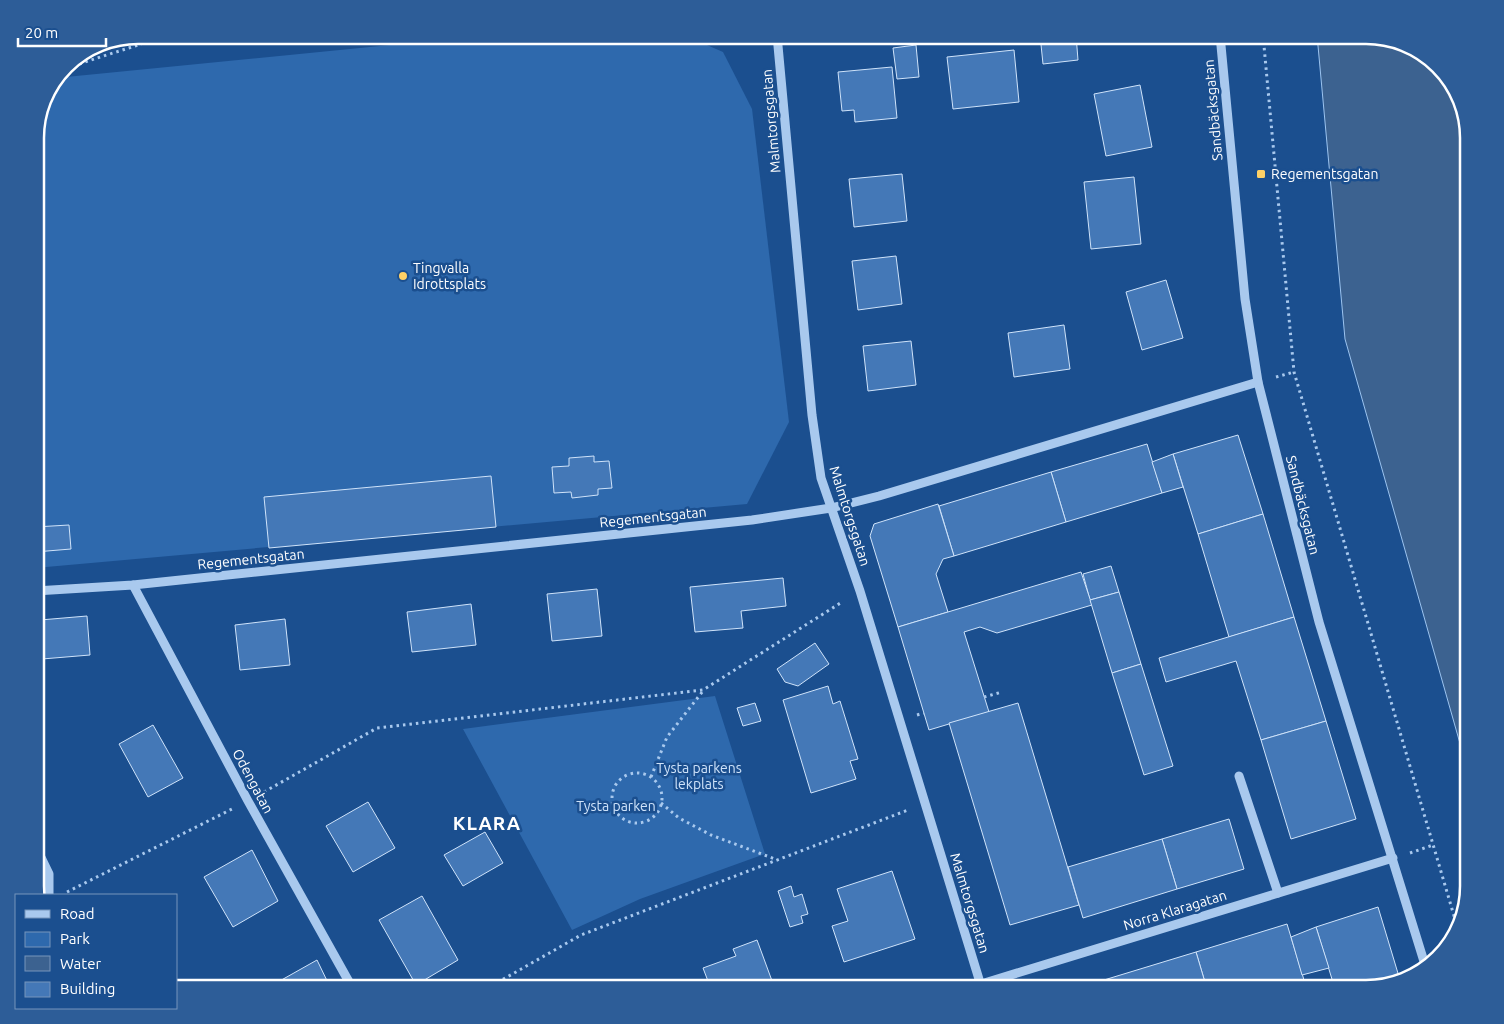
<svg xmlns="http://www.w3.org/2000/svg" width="1504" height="1024" font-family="Ubuntu,sans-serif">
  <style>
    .green { fill: #2e69ad }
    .water { fill: #3c6290; stroke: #9cc4f0 }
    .building { fill: #4478b7; stroke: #cfe3fa }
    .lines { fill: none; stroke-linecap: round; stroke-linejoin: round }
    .path { stroke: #a9c9ee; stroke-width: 3; stroke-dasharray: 2.5 4; stroke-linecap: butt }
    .minor { stroke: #a9c9ee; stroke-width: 9 }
    .poi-dot { fill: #ffd166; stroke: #1b4f8f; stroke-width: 2 }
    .labels { text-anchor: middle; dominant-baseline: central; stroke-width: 5; stroke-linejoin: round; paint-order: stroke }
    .street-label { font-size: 14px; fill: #fff; stroke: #1b4f8f }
    .poi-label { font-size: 14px; fill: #fff; stroke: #1b4f8f; text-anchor: start }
    .park-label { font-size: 14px; fill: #cfe3fa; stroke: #1b4f8f }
    .district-label { font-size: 19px; font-weight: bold; letter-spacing: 1px; fill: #fff; stroke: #1b4f8f }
    .rim { fill: none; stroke: #fff; stroke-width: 2.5 }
  </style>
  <rect width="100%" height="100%" fill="#1b4f8f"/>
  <!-- green -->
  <g class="green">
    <path d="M491 35H684L723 52 752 109 789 422 747 504 35 568V131L45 92 47 90 66 77Z"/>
    <path d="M715 696 765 854 640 899 572 930 463 729Z"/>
  </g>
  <!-- water -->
  <path class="water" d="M1317 35H1367L1424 52 1458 92 1469 137V775L1345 339Z"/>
  <!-- building -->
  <g class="building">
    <path d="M1040 35H1076L1078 60 1043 64Z"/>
    <path d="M916 45 919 77 897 79 893 48Z"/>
    <path d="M1014 50 1019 102 953 109 947 57Z"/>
    <path d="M892 67 897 118 855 122 854 110 842 111 838 72Z"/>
    <path d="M1140 85 1152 147 1106 156 1094 94Z"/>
    <path d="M902 174 907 221 854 227 849 179Z"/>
    <path d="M1134 177 1141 244 1091 249 1084 182Z"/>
    <path d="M896 256 902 304 858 310 852 261Z"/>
    <path d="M1166 280 1183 338 1142 350 1126 292Z"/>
    <path d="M1064 325 1070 369 1014 377 1008 333Z"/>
    <path d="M911 341 916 385 868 391 863 346Z"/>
    <path d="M1238 435 1263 514 1198 534 1173 454Z"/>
    <path d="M1147 444 1162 493 1066 522 1051 472Z"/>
    <path d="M1173 454 1183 487 1162 493 1152 462Z"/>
    <path d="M594 456V462L609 461 612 488 598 489V495L572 498 571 492 554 493 552 467 569 466V458Z"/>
    <path d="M1051 472 1066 522 954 556 939 506Z"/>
    <path d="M491 476 496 527 269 548 264 497Z"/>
    <path d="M938 504 954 556 943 559 936 574 948 612 898 627 870 536 874 524Z"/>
    <path d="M1263 514 1294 617 1229 637 1198 534Z"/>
    <path d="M69 525 71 549 35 552V527Z"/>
    <path d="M1111 566 1119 592 1090 600 1083 574Z"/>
    <path d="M1081 572 1092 605 997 633 980 627 964 632 989 712 929 730 898 627Z"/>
    <path d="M783 578 786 606 741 611 743 628 695 632 690 587Z"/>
    <path d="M597 589 602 636 552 641 547 594Z"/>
    <path d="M1119 592 1141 664 1112 673 1090 600Z"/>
    <path d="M471 604 476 645 412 652 407 612Z"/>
    <path d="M87 616 90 655 42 659 40 620Z"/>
    <path d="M1294 617 1326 721 1261 740 1236 661 1166 682 1159 658Z"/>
    <path d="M285 619 290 665 240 670 235 625Z"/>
    <path d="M815 643 829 664 798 686 785 682 777 669Z"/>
    <path d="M1141 664 1173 766 1144 775 1112 673Z"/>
    <path d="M828 686 833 704 840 701 858 759 850 761 856 779 811 793 783 700Z"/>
    <path d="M755 703 761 721 743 726 737 708Z"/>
    <path d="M1018 703 1079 905 1010 925 949 723Z"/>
    <path d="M1326 721 1356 819 1291 839 1261 740Z"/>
    <path d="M153 725 183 778 148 797 119 744Z"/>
    <path d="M368 802 395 848 353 872 326 826Z"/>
    <path d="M1229 819 1244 869 1177 889 1162 839Z"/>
    <path d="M485 832 503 863 463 886 444 855Z"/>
    <path d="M1162 839 1177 889 1083 918 1068 867Z"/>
    <path d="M252 850 278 901 233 927 204 877Z"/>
    <path d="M892 871 915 939 844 962 832 926 848 921 837 889Z"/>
    <path d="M791 886 794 897 802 894 808 914 801 916 803 923 790 927 778 891Z"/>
    <path d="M422 896 458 960 416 985 379 920Z"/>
    <path d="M1378 907 1400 980 1367 989H1335L1316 927Z"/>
    <path d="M1287 924 1304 980 1274 989H1207L1196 952Z"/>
    <path d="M1316 927 1329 968 1302 975 1291 937Z"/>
    <path d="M757 940 775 989H711L703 968 736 956 733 949Z"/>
    <path d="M1196 952 1207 989H1107L1104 980Z"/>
    <path d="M317 960 331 989H270L269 987Z"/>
  </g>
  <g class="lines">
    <!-- path -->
    <g class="path">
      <path d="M1263 35 1294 372 1457 926"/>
      <path d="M61 71C95 57 131 49 165 35"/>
      <path d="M1276 377 1294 372"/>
      <path d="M984 697 1002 692"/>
      <path d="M917 715 924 713"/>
      <circle cx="637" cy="798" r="25"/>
      <path d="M651 777 667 737 703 691"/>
      <path d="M264 792 377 728 703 690 842 602"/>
      <path d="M661 803 679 818 711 835 775 859"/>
      <path d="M1410 853 1433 845"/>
      <path d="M67 892 232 809"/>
      <path d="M486 989 581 935 908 810"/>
    </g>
    <!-- minor -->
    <g class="minor">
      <path d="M777 35 812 415 821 478 860 591 982 989"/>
      <path d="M1220 35 1245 299 1258 382 1319 622 1426 968"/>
      <path d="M133 585 248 801 353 989"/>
      <path d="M35 591 133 585 752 520 831 508 879 496 1258 382"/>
      <path d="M1239 776 1278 893"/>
      <path d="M35 845 49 874V895"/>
      <path d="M965 989 1393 858"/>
    </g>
  </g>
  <!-- markers -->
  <g class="poi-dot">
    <rect x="1256" y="169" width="10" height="10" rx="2.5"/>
    <circle cx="403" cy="276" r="5"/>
  </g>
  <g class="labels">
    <!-- street labels -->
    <g class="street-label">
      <text transform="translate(1213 110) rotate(-95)">Sandbäcksgatan</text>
      <text transform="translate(771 121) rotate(-95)">Malmtorgsgatan</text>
      <text transform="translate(1303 505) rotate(76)">Sandbäcksgatan</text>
      <text transform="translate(850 516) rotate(72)">Malmtorgsgatan</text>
      <text transform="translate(653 517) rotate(-6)">Regementsgatan</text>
      <text transform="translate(251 559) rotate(-6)">Regementsgatan</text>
      <text transform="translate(253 781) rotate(62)">Odengatan</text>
      <text transform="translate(970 903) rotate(73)">Malmtorgsgatan</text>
      <text transform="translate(1175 910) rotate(-17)">Norra Klaragatan</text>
    </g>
    <!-- poi labels -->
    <g class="poi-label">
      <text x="1271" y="174">Regementsgatan</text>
      <text x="413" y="268">Tingvalla<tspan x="413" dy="16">Idrottsplats</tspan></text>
    </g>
    <!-- park labels -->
    <g class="park-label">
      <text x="699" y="768">Tysta parkens<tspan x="699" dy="16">lekplats</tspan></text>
      <text x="616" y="806">Tysta parken</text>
    </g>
    <!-- district labels -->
    <g class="district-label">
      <text x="487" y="823">KLARA</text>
    </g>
  </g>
  <!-- crop -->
  <path d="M0 0H1504V1024H0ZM138 44H1366A94 94 0 0 1 1460 138V886A94 94 0 0 1 1366 980H138A94 94 0 0 1 44 886V138A94 94 0 0 1 138 44Z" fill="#2d5d98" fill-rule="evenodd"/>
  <path class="rim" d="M138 44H1366A94 94 0 0 1 1460 138V886A94 94 0 0 1 1366 980H138A94 94 0 0 1 44 886V138A94 94 0 0 1 138 44Z"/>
  <!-- legend -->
  <rect x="15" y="894" width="162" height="115" fill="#1b4f8f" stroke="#7695bc"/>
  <rect x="25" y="910" width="25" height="8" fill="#a9c9ee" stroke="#7695bc"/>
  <text x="60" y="919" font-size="15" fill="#ffffff">Road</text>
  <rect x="25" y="932" width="25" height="15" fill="#2e69ad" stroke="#7695bc"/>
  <text x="60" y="944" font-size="15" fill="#ffffff">Park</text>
  <rect x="25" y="956" width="25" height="15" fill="#3c6290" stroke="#7695bc"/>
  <text x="60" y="969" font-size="15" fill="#ffffff">Water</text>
  <rect x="25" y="982" width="25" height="15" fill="#4478b7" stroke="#7695bc"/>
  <text x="60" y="994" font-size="15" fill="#ffffff">Building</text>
  <!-- scale -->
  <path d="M18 38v8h88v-8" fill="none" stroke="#ffffff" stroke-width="2.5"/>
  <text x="25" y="38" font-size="15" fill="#ffffff" stroke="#1b4f8f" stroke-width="4" paint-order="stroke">20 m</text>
</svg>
